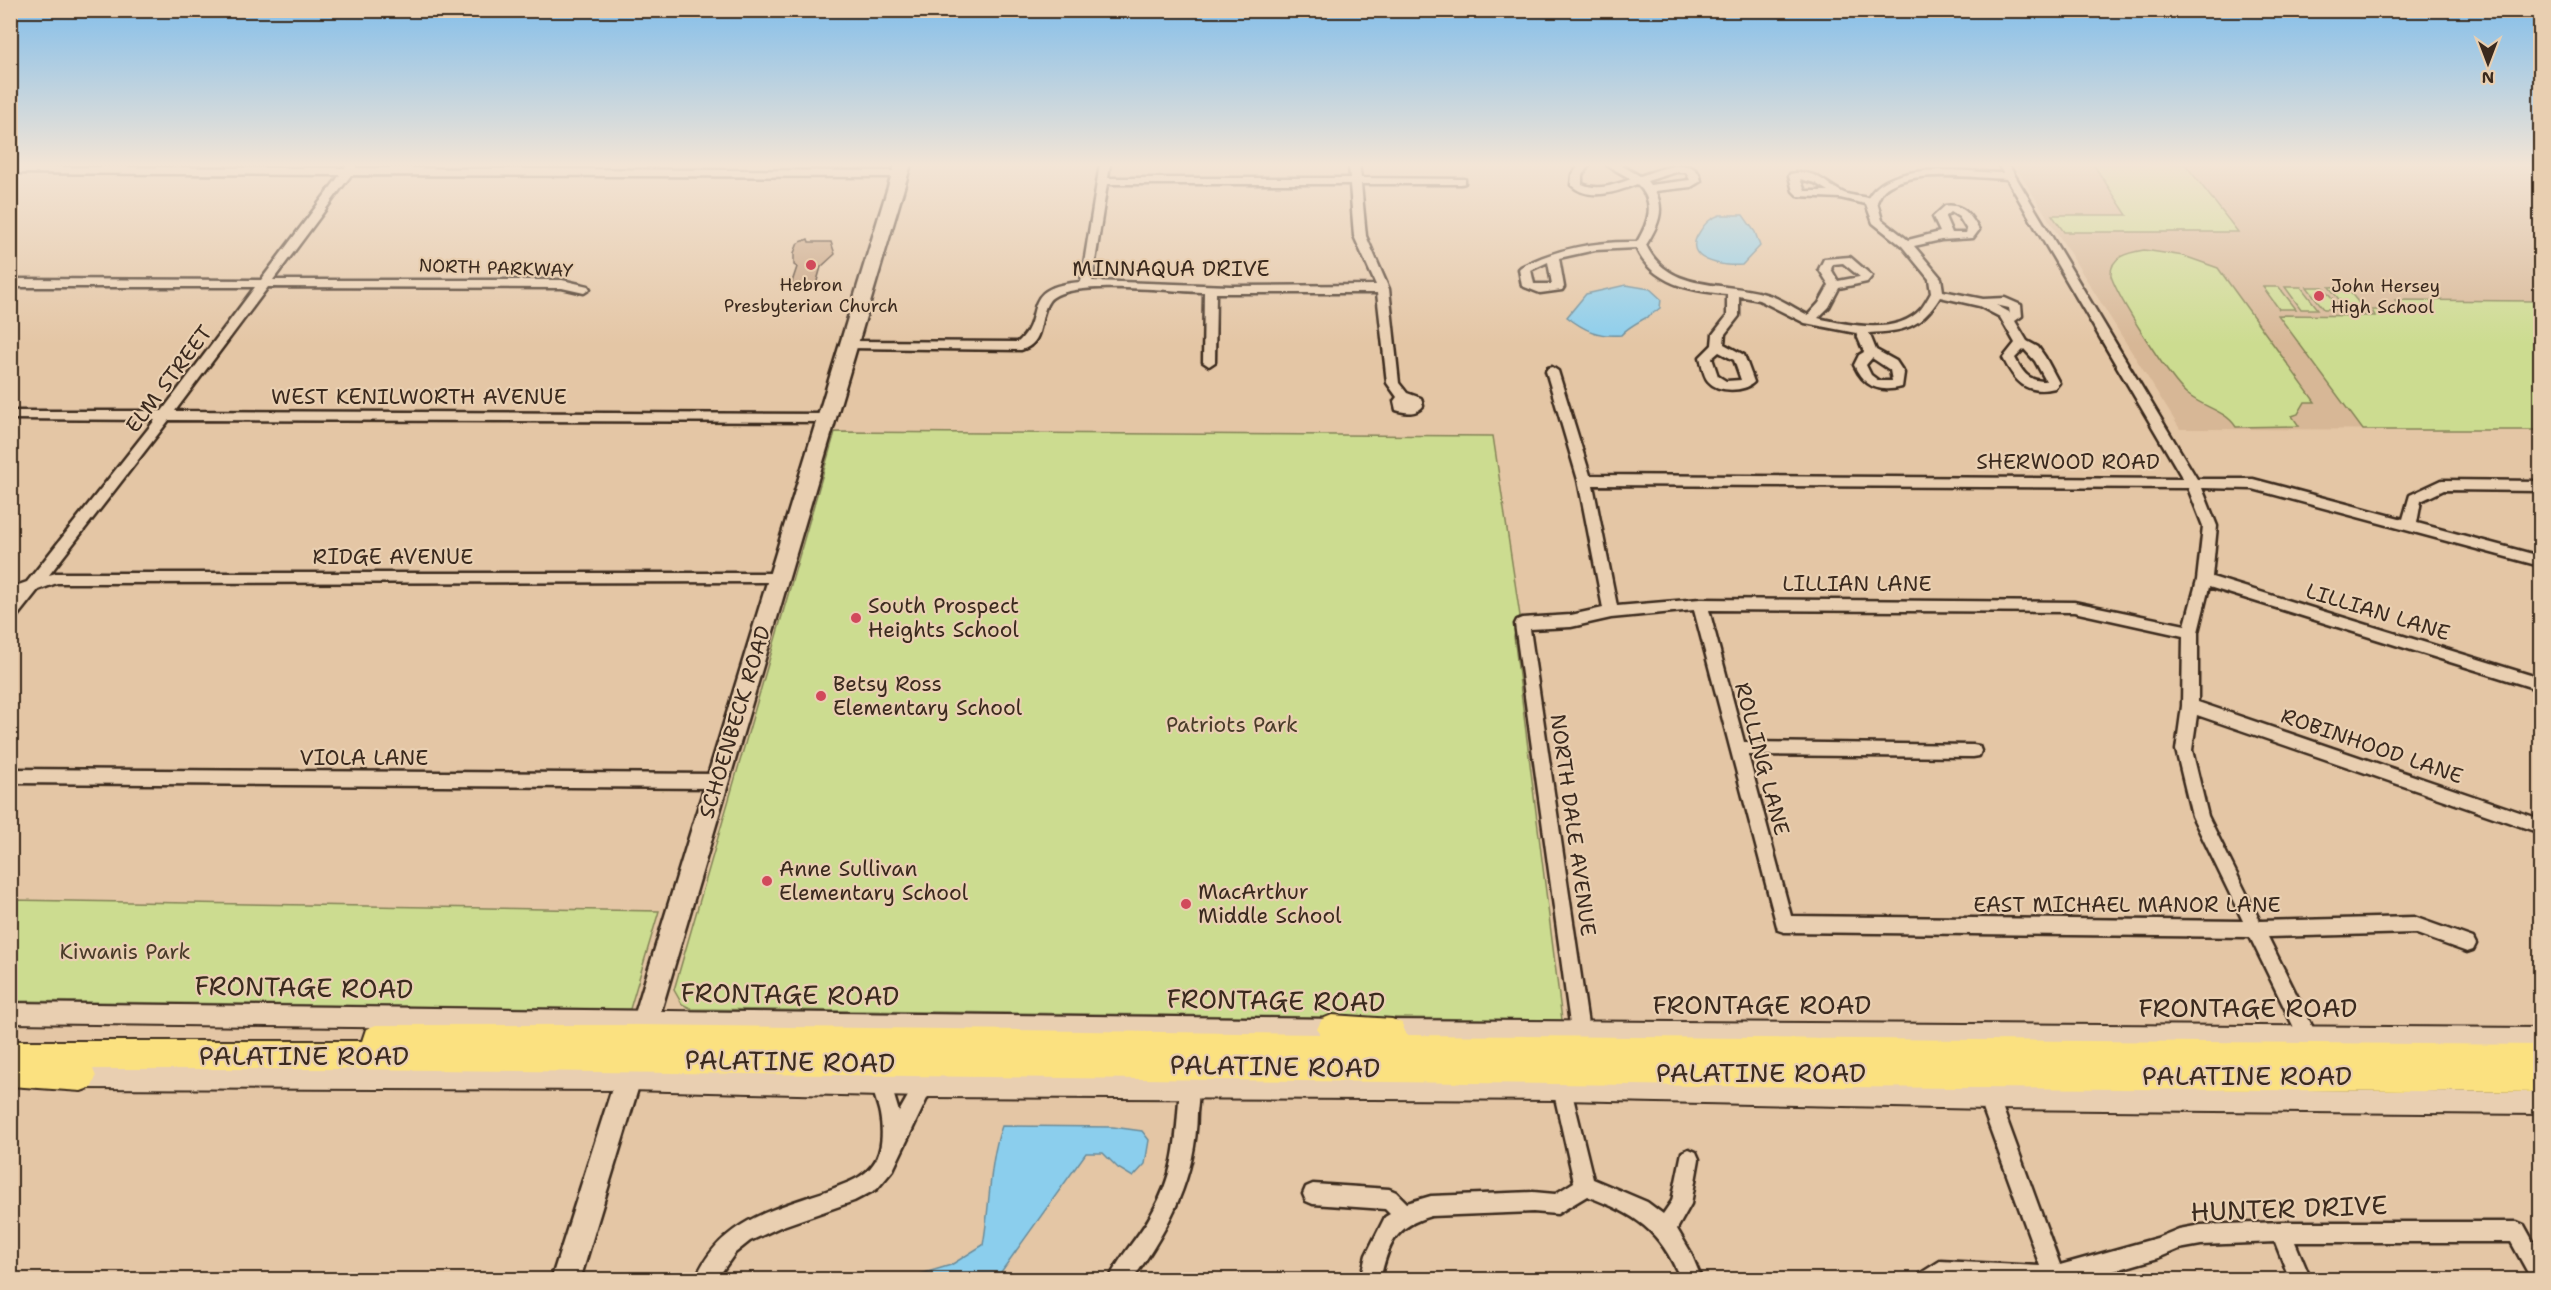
<svg xmlns="http://www.w3.org/2000/svg" width="2551" height="1290" font-family="'Shantell Sans',sans-serif">
  <style>
    .built { fill: #d7b796 }
    .green { fill: #ccdc90; stroke: #848357; stroke-width: 1.5 }
    .water { fill: #8bceed; stroke: #6b8c9a; stroke-width: 1.5 }
    .building { fill: #c39e7b; stroke: #3b2a1e; stroke-width: 1.5 }
    .lines { fill: none; stroke-linecap: round; stroke-linejoin: round }
    .minor-casing { stroke: #3b2a1e; stroke-width: 5 }
    .tertiary-casing { stroke: #3b2a1e; stroke-width: 4 }
    .secondary-casing { stroke: #3b2a1e; stroke-width: 5 }
    .trunk-casing { stroke: #3b2a1e; stroke-width: 4 }
    .minor { fill: #e9cfb1; fill-rule: evenodd }
    .tertiary { fill: #e9cfb1; fill-rule: evenodd }
    .secondary { fill: #e9cfb1; fill-rule: evenodd }
    .trunk { fill: #fbe180; fill-rule: evenodd }
    .poi-dot { fill: #d1495b; stroke: #e9cfb1; stroke-width: 2 }
    .labels { text-anchor: middle; dominant-baseline: central; stroke-width: 4.5; stroke-linejoin: round; paint-order: stroke }
    .far-street-label { font-size: 18px; fill: #3b2a1e; stroke: #e9cfb1 }
    .far-poi-label { font-size: 18px; fill: #3b2a1e; stroke: #e9cfb1 }
    .street-label { font-size: 21px; fill: #3b2a1e; stroke: #e9cfb1 }
    .poi-label { font-size: 21px; fill: #3b2a1e; stroke: #e9cfb1; text-anchor: start }
    .park-label { font-size: 21px; fill: #4a3c29; stroke: #e9cfb1 }
    .near-street-label { font-size: 26px; fill: #3b2a1e; stroke: #e9cfb1 }
  </style>
  <rect width="100%" height="100%" fill="#e4c6a5"/>
  <filter id="ink" filterUnits="userSpaceOnUse"><feTurbulence type="fractalNoise" baseFrequency=".0167" numOctaves="2"/><feDisplacementMap in="SourceGraphic" scale="12" xChannelSelector="R" yChannelSelector="G"/><feConvolveMatrix kernelMatrix="1 2 1 2 8 2 1 2 1" color-interpolation-filters="sRGB"/></filter>
  <g filter="url(#ink)">
    <!-- built -->
    <path class="built" d="M2014 164H2540V430L2180 429Z"/>
    <!-- green -->
    <g class="green">
      <path d="M2093 164H2185L2238 232H2064L2052 215H2127Z"/>
      <path d="M2144 250 2184 256 2218 268 2315 402H2305L2298 414 2292 416 2299 426 2236 427C2225 410 2204 408 2187 394 2170 380 2118 298 2111 276 2110 256 2127 253 2144 250Z"/>
      <path d="M2345 286 2363 308H2346L2329 287Z"/>
      <path d="M2263 287H2279L2296 309H2279Z"/>
      <path d="M2285 287H2301L2318 309H2301Z"/>
      <path d="M2307 287H2323L2341 309H2324Z"/>
      <path d="M2395 300 2540 301V430H2363L2278 315 2375 316 2372 310H2395L2399 305Z"/>
      <path d="M835 432 1493 436 1520 616 1514 636 1562 1020 692 1009 682 1004 674 990Z"/>
      <path d="M11 900 659 911 630 1009 11 1001Z"/>
    </g>
    <!-- water -->
    <g class="water">
      <path d="M1720 215H1743L1755 232 1760 246 1742 265C1723 267 1681 260 1699 233 1705 223 1709 219 1720 215Z"/>
      <path d="M1626 285 1650 289 1661 299 1660 308C1648 319 1631 323 1621 335 1598 337 1584 330 1567 317L1586 294Z"/>
      <path d="M1002 1126 1113 1127 1142 1131 1149 1140 1145 1164 1133 1177 1118 1168 1103 1153H1086L996 1279H913L921 1274 951 1265 983 1245C990 1207 989 1161 1002 1126Z"/>
    </g>
    <!-- building -->
    <path class="building" d="M808 239 809 242H831L835 254 821 267 815 288H790L797 267 794 265V253L798 243Z"/>
    <g class="lines">
      <defs>
        <g id="minor">
          <path d="M348 164H356V168L900 171 905 174 900 177 351 175 273 280H562L588 286 590 289 584 293 562 288 268 287 175 411 828 414 834 418 828 422 169 420 49 575 56 573H779L786 578 784 582 57 583 38 590 15 619 10 620V604L15 598 10 599V588L27 582 155 420 10 419V411H162L255 287H10V279L261 280 340 175 10 173V167L345 168Z"/>
          <path d="M1100 164H1110L1108 178H1350L1349 164H1359L1361 178 1465 179V183L1461 184H1361L1366 236 1389 289 1399 383 1407 393 1421 398 1423 406C1416 415 1406 413 1396 410L1394 401 1397 397 1387 383 1377 293H1216L1215 362 1209 366 1203 362 1204 292C1174 292 1066 278 1049 301 1037 318 1046 343 1021 350L846 348 844 345 846 342 850 341 1018 342C1047 317 1016 287 1081 282ZM1107 184H1350L1354 236 1376 285 1230 286 1092 281Z"/>
          <path d="M1580 164H1590L1582 175V184C1598 191 1615 185 1631 179L1605 164H1619L1640 176C1657 170 1697 153 1701 181L1691 187 1655 191C1666 211 1657 227 1646 245 1669 293 1723 281 1765 294 1780 298 1794 308 1808 315L1819 303 1829 285 1819 269 1824 259 1850 257 1872 276 1867 282 1839 288 1829 307 1818 318C1848 325 1897 336 1921 309 1925 304 1928 298 1931 293L1929 279 1902 246 1873 223 1866 204 1840 198 1798 196 1793 191 1789 176 1790 174C1816 168 1823 183 1844 193 1851 196 1860 196 1868 198 1890 159 1965 172 2003 173L1998 164H2008L2197 479H2253L2403 519 2410 495 2442 480 2540 481V491L2444 490 2421 501 2417 523 2540 556V566L2253 489 2202 488 2217 526 2212 577 2540 678V690L2209 587 2198 632V702L2540 819V833L2197 715 2192 750 2208 816 2260 921 2414 917 2473 938 2476 944 2473 950 2467 952 2414 933 2268 937 2317 1036 2315 1042 2308 1045 2301 1042 2250 937 1784 932 1778 930 1694 610 1611 618 1571 627 1530 629 1589 1031 1587 1037 1580 1040 1573 1037 1571 1031 1515 624 1517 620 1522 618 1571 615 1603 608 1578 480 1546 371 1548 368 1552 367 1558 371 1590 475 2183 479 2007 179C1975 178 1910 168 1884 190 1881 193 1879 198 1877 202L1882 220 1908 240 1940 232 1933 217 1945 206C1963 203 1971 216 1979 230L1973 238 1941 240 1914 246 1941 278 1943 291 1983 299 2005 298 2021 305 2022 316 2015 321 2027 341 2038 347 2045 357 2059 383 2055 388C2026 395 2015 382 2003 358L2015 343 2000 317 1979 306 1940 297C1920 329 1904 331 1869 333L1876 350 1896 361 1904 373 1902 387C1879 393 1864 387 1854 365L1859 355 1864 352 1856 333 1805 323 1759 300 1739 296V316L1725 334 1724 344 1744 355 1754 382C1745 392 1718 393 1708 381 1703 375 1702 364 1700 357L1712 345 1713 334 1727 316V294C1691 291 1652 284 1636 248L1595 250 1559 258 1564 287 1562 290 1540 293 1522 286 1519 269 1521 267C1558 248 1595 241 1637 242 1649 222 1656 202 1637 184 1617 192 1589 202 1571 185L1572 175ZM1676 172H1686L1690 180 1650 185 1647 181ZM1800 179 1815 183 1828 191H1805ZM1951 212 1959 217 1967 230 1966 233H1952L1945 217ZM1548 262 1552 284H1534L1531 270ZM1843 263 1860 277H1859L1838 281 1831 269 1833 264ZM1996 305 2009 308 2010 314 2009 312ZM2024 349 2035 361 2046 381C2028 381 2023 373 2015 358ZM1719 352 1734 360 1741 380 1726 381 1718 376 1712 358ZM1872 358 1890 370 1892 381H1879L1871 375 1866 365ZM1593 485 2188 488 2203 526 2197 580 2185 625 2074 602 1700 599 1617 606ZM1709 610 2074 612 2183 636 2182 706 2176 750 2192 816 2243 921 1791 916 1748 755 1973 757 1979 756 1981 751 1979 746 1973 745 1744 742Z"/>
          <path d="M10 769 717 774 723 776 725 781 723 786 717 788 10 783Z"/>
          <path d="M882 1076 889 1079 899 1112 917 1080 924 1077 931 1080 933 1086 893 1170 877 1189 854 1201 780 1227 750 1241 735 1253 716 1280H695C720 1219 776 1209 832 1189 849 1182 864 1178 874 1163 883 1150 883 1130 880 1114 878 1102 870 1090 875 1079Z"/>
          <path d="M1189 1078 1196 1081C1200 1090 1198 1102 1197 1113 1196 1177 1169 1229 1132 1280H1109C1119 1256 1140 1236 1152 1213 1177 1170 1176 1134 1180 1087L1182 1081Z"/>
          <path d="M1562 1080 1569 1083 1571 1089 1593 1179 1647 1202 1663 1214 1672 1201 1682 1152 1689 1149 1696 1152 1699 1159 1691 1204 1677 1229 1690 1251 1702 1280H1681C1660 1229 1636 1215 1587 1196L1557 1214 1533 1212 1431 1216C1395 1226 1388 1245 1380 1280H1360L1366 1255 1385 1217 1390 1214 1385 1209 1313 1204 1306 1201 1303 1194 1306 1187 1313 1184 1389 1189 1396 1192 1407 1203 1431 1196 1533 1192 1555 1194 1574 1182 1553 1089 1555 1083Z"/>
          <path d="M1989 1089 1996 1091 1999 1098 2060 1265 2157 1238 2179 1229 2201 1225 2281 1222H2517L2524 1225 2540 1254V1280H2532L2511 1242H2295L2311 1280H2290L2275 1242 2201 1245 2179 1249 2158 1258 2082 1280H1918L1921 1273 1940 1261 2040 1266 1979 1098 1982 1091Z"/>
        </g>
        <g id="tertiary">
          <path d="M10 1003 1342 1019 1350 1022 1353 1029 1350 1036 1342 1039 10 1023Z"/>
          <path d="M1381 1020 2540 1028V1048L1381 1040 1373 1037 1370 1030 1373 1023Z"/>
          <path d="M74 1066 628 1068 924 1075 1562 1078 1989 1087 2540 1092V1114L1989 1109 1562 1100 924 1097 628 1090 74 1088 66 1085 63 1077 66 1069Z"/>
        </g>
        <path id="secondary" d="M895 164H911L641 1079 580 1280H551L615 1079Z"/>
        <path id="trunk" d="M1332 1015 1392 1019 1402 1023 1406 1035 2540 1045V1092L1706 1086 355 1069H93L96 1077 92 1087 81 1091 10 1086V1041H362L366 1029 376 1025H639L1320 1034 1317 1029 1322 1019Z"/>
      </defs>
      <!-- minor casing -->
      <use href="#minor" class="minor-casing"/>
      <!-- tertiary casing -->
      <use href="#tertiary" class="tertiary-casing"/>
      <!-- secondary casing -->
      <use href="#secondary" class="secondary-casing"/>
      <!-- trunk casing -->
      <use href="#trunk" class="trunk-casing"/>
      <!-- minor -->
      <use href="#minor" class="minor"/>
      <!-- tertiary -->
      <use href="#tertiary" class="tertiary"/>
      <!-- secondary -->
      <use href="#secondary" class="secondary"/>
      <!-- trunk -->
      <use href="#trunk" class="trunk"/>
    </g>
  </g>
  <!-- sky -->
  <linearGradient id="sky" x2="0" y2="1"><stop stop-color="#83beea"/><stop offset="0.48" stop-color="#f3e5d6"/><stop offset="1" stop-color="#f3e5d6" stop-opacity="0"/></linearGradient>
  <rect width="2551" height="344" fill="url(#sky)"/>
  <!-- markers -->
  <g class="poi-dot">
    <circle cx="811" cy="265" r="6"/>
    <circle cx="2319" cy="296" r="6"/>
    <circle cx="856" cy="618" r="6"/>
    <circle cx="821" cy="696" r="6"/>
    <circle cx="767" cy="881" r="6"/>
    <circle cx="1186" cy="904" r="6"/>
  </g>
  <g class="labels">
    <!-- far-street labels -->
    <g class="far-street-label">
      <text transform="translate(496 268) rotate(2)">NORTH PARKWAY</text>
    </g>
    <!-- far-poi labels -->
    <g class="far-poi-label">
      <text x="811" y="285">Hebron<tspan x="811" dy="21">Presbyterian Church</tspan></text>
      <text x="2331" y="286" text-anchor="start">John Hersey<tspan x="2331" dy="21">High School</tspan></text>
    </g>
    <!-- street labels -->
    <g class="street-label">
      <text x="1171" y="269">MINNAQUA DRIVE</text>
      <text transform="translate(169 379) rotate(-53)">ELM STREET</text>
      <text x="419" y="397">WEST KENILWORTH AVENUE</text>
      <text x="2068" y="462">SHERWOOD ROAD</text>
      <text x="393" y="557">RIDGE AVENUE</text>
      <text x="1857" y="584">LILLIAN LANE</text>
      <text transform="translate(2378 612) rotate(17)">LILLIAN LANE</text>
      <text transform="translate(735 722) rotate(-73)">SCHOENBECK ROAD</text>
      <text transform="translate(2372 746) rotate(19)">ROBINHOOD LANE</text>
      <text x="364" y="758">VIOLA LANE</text>
      <text transform="translate(1762 759) rotate(75)">ROLLING LANE</text>
      <text transform="translate(1573 825) rotate(82)">NORTH DALE AVENUE</text>
      <text x="2127" y="905">EAST MICHAEL MANOR LANE</text>
    </g>
    <!-- poi labels -->
    <g class="poi-label">
      <text x="868" y="606">South Prospect<tspan x="868" dy="24">Heights School</tspan></text>
      <text x="833" y="684">Betsy Ross<tspan x="833" dy="24">Elementary School</tspan></text>
      <text x="779" y="869">Anne Sullivan<tspan x="779" dy="24">Elementary School</tspan></text>
      <text x="1198" y="892">MacArthur<tspan x="1198" dy="24">Middle School</tspan></text>
    </g>
    <!-- park labels -->
    <g class="park-label">
      <text x="1232" y="725">Patriots Park</text>
      <text x="125" y="952">Kiwanis Park</text>
    </g>
    <!-- near-street labels -->
    <g class="near-street-label">
      <text transform="translate(304 987) rotate(1)">FRONTAGE ROAD</text>
      <text transform="translate(790 994) rotate(1)">FRONTAGE ROAD</text>
      <text transform="translate(1276 1000) rotate(1)">FRONTAGE ROAD</text>
      <text x="1762" y="1004">FRONTAGE ROAD</text>
      <text x="2248" y="1007">FRONTAGE ROAD</text>
      <text x="304" y="1055">PALATINE ROAD</text>
      <text transform="translate(790 1061) rotate(1)">PALATINE ROAD</text>
      <text transform="translate(1275 1066) rotate(1)">PALATINE ROAD</text>
      <text x="1761" y="1072">PALATINE ROAD</text>
      <text x="2247" y="1075">PALATINE ROAD</text>
      <text transform="translate(2289 1208) rotate(-2)">HUNTER DRIVE</text>
    </g>
  </g>
  <!-- margin -->
  <rect width="2551" height="1290" fill="none" stroke="#e9cfb1" stroke-width="36"/>
  <rect x="18" y="18" width="2515" height="1254" fill="none" stroke="#3b2a1e" stroke-width="2" filter="url(#ink)"/>
  <!-- north arrow -->
  <g transform="translate(2488 63) rotate(180)" stroke="#e9cfb1" stroke-width="4.5" paint-order="stroke">
  <path d="M0-4.5L10 22L0 15L-10 22Z" fill="#3b2a1e"/>
  <text y="-9" font-size="16" font-weight="bold" text-anchor="middle" fill="#3b2a1e">N</text>
  </g>
</svg>
